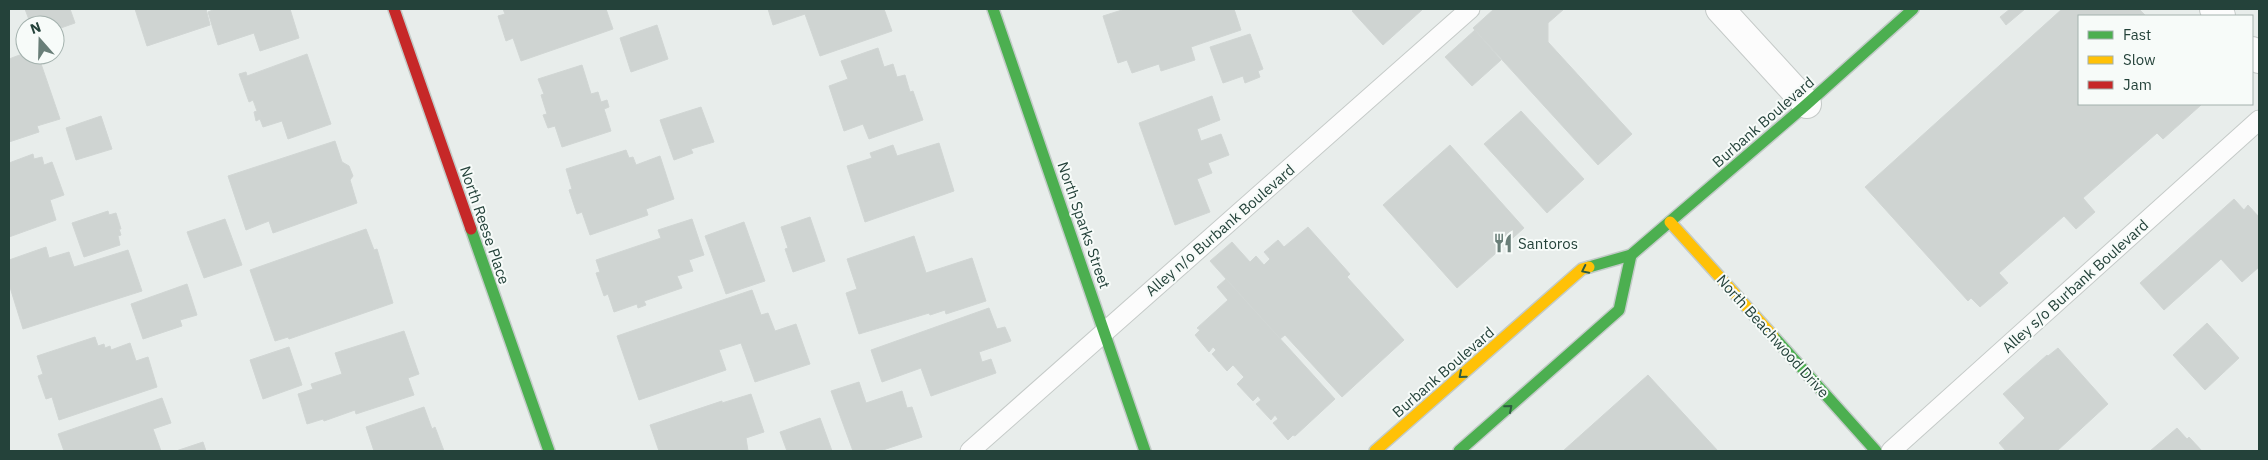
<svg xmlns="http://www.w3.org/2000/svg" width="2268" height="460" font-family="'IBM Plex Sans',sans-serif">
  <style>
    .building { fill: #cfd4d2; stroke: #d1d6d4 }
    .lines { fill: none; stroke-linecap: round; stroke-linejoin: round }
    .lane-casing { stroke: #c5cac8; stroke-width: 21 }
    .street-casing { stroke: #c5cac8; stroke-width: 30 }
    .fast-casing { stroke: #c3cbc8; stroke-width: 14 }
    .slow-casing { stroke: #c3cbc8; stroke-width: 14 }
    .jam-casing { stroke: #c3cbc8; stroke-width: 14 }
    .lane { stroke: #fcfcfc; stroke-width: 19 }
    .street { stroke: #fcfcfc; stroke-width: 28 }
    .fast { stroke: #4caf50; stroke-width: 11 }
    .slow { stroke: #ffc107; stroke-width: 11 }
    .jam { stroke: #c62828; stroke-width: 11 }
    .oneway { stroke: #2e5d40 }
    .labels { text-anchor: middle; dominant-baseline: central; stroke-width: 4; stroke-linejoin: round; paint-order: stroke }
    .street-label { font-size: 15px; fill: #24423a; stroke: #f7fbf9 }
    .poi-label { font-size: 15px; fill: #24423a; stroke: #f7fbf9; text-anchor: start }
  </style>
  <rect width="100%" height="100%" fill="#e8edeb"/>
  <!-- building -->
  <g class="building">
    <path d="M25 9H70L75 23 55 30V25H31Z"/>
    <path d="M135 9H206L210 25 147 46Z"/>
    <path d="M215 9H290L299 38 260 51 254 33 218 45 208 12Z"/>
    <path d="M503 9H606L613 29 521 61 513 38 506 41 498 16 505 14Z"/>
    <path d="M768 9H884L892 31 820 56 805 14 773 25Z"/>
    <path d="M1125 9H1234L1241 30 1191 47 1195 60 1161 71 1159 64 1132 73 1127 60 1118 63 1103 16Z"/>
    <path d="M1355 9H1423L1383 45 1352 11Z"/>
    <path d="M1494 9H1564L1548 23V42L1632 134 1598 165 1473 28Z"/>
    <path d="M2010 9H2025L2006 25 2000 17Z"/>
    <path d="M2062 9H2139L2146 16H2079V104L2201 105 2163 139 2157 133 2083 198 2095 212 2076 229 2064 216 1999 273 2008 283 1980 307 1971 298 1968 301 1865 187Z"/>
    <path d="M657 25 668 59 631 72 620 38Z"/>
    <path d="M1475 30 1501 60 1472 86 1445 57Z"/>
    <path d="M1250 34 1263 69 1258 71 1260 77 1245 83 1243 76 1223 83 1210 47Z"/>
    <path d="M878 48 884 67 893 64 897 77 905 75 910 92 913 91 923 120 869 139 863 124 844 131 829 86 848 79 841 61Z"/>
    <path d="M25 53 38 55 60 119 37 126 39 132 9 142V59Z"/>
    <path d="M307 54 331 124 288 139 282 121 263 127 260 119 256 121 254 112 257 111 253 100 249 102 239 74 246 72 247 76Z"/>
    <path d="M582 65 591 94 598 92 601 102 607 100 609 107 604 109 611 131 562 147 555 126 548 128 543 115 547 114 541 95 544 94 538 79Z"/>
    <path d="M1212 96 1220 120 1197 129 1201 141 1221 134 1229 155 1208 163 1212 173 1197 179 1210 212 1175 225 1139 123Z"/>
    <path d="M701 107 714 142 691 149 693 153 674 160 660 120Z"/>
    <path d="M1521 111 1584 179 1547 213 1484 144Z"/>
    <path d="M101 116 112 149 76 160 66 128Z"/>
    <path d="M335 141 342 162 349 166 353 176 350 180 357 203 273 233 269 221 246 230 228 176Z"/>
    <path d="M939 143 954 191 865 222 847 166 872 158 870 153 893 145 897 156Z"/>
    <path d="M1450 145 1524 228 1457 288 1383 205Z"/>
    <path d="M626 150 629 158 633 157 636 165 660 156 674 199 646 209 648 215 590 235 582 212 577 214 569 190 572 189 566 169Z"/>
    <path d="M33 154 34 159 42 157 44 165 52 162 64 195 50 200 56 220 9 237V163Z"/>
    <path d="M2234 199 2244 210 2248 205 2259 217V267L2242 282 2221 259 2164 310 2140 283Z"/>
    <path d="M108 211 109 215 116 213 121 229H119L121 235 118 236 120 245 84 257 72 223Z"/>
    <path d="M810 217 825 261 793 272 785 249 788 248 781 227Z"/>
    <path d="M225 219 242 265 204 278 187 232Z"/>
    <path d="M692 219 704 255 689 260 693 271 677 276 682 288 644 301 646 305 638 308 637 304 614 312 608 294 604 296 596 273 600 272 596 260 661 238 658 230Z"/>
    <path d="M744 222 765 281 726 294 705 236Z"/>
    <path d="M1308 227 1350 274 1347 277 1404 340 1342 397 1285 335 1280 339 1210 261 1232 242 1250 262 1256 256 1264 265 1270 259 1264 252 1278 240 1284 247Z"/>
    <path d="M366 229 374 250 377 249 393 303 289 339 288 337 275 341 250 270Z"/>
    <path d="M914 236 926 273 972 258 986 301 946 314 945 310 930 315 929 313 859 334 846 293 857 289 847 259Z"/>
    <path d="M46 247 49 258 69 252 74 267 128 250 142 291 23 329 9 284V260Z"/>
    <path d="M1226 279 1335 399 1295 436 1293 435 1288 440 1273 423 1278 419 1275 415 1271 420 1256 404 1261 400 1258 396 1253 401 1237 384 1244 377 1233 365 1227 371 1212 354 1216 350 1213 347 1209 352 1195 335 1200 330 1197 328 1228 300 1217 287Z"/>
    <path d="M187 284 197 315 180 320 182 326 143 339 131 304Z"/>
    <path d="M752 290 761 315 768 313 775 331 796 324 810 364 755 382 741 343 719 350 726 370 639 400 617 336Z"/>
    <path d="M989 308 997 329 1005 327 1011 341 979 352 982 362 991 359 996 373 931 396 921 368 882 382 871 350Z"/>
    <path d="M2207 323 2239 358 2205 390 2173 355Z"/>
    <path d="M404 331 419 374 408 378 414 395 356 414 355 410 324 421 323 419 307 424 298 394 313 389 311 384 342 374 335 353Z"/>
    <path d="M95 337 98 346 104 344 105 348 110 346 111 350 130 343 136 361 148 357 157 387 59 420 52 397 46 399 38 376 43 374 37 356Z"/>
    <path d="M289 347 302 385 263 399 250 360Z"/>
    <path d="M2058 348 2108 404 2057 451H2006L1999 443 2025 418 2003 394 2047 355 2048 356Z"/>
    <path d="M1648 375 1718 451H1563Z"/>
    <path d="M859 382 866 403 902 391 907 408 912 407 922 437 880 451H853L831 391Z"/>
    <path d="M751 394 764 432 746 438 748 451H659L650 425 722 401V403Z"/>
    <path d="M162 398 171 423 153 429 161 451H64L58 434Z"/>
    <path d="M424 407 432 429 435 427 444 451H374L366 427Z"/>
    <path d="M820 418 832 451H787L780 432Z"/>
    <path d="M2177 428 2187 439 2189 437 2202 451H2150Z"/>
    <path d="M203 442 206 451H176Z"/>
  </g>
  <g class="lines">
    <defs>
      <g id="lane">
        <path d="M970 451 1470 9"/>
        <path d="M1891 451 2259 120"/>
      </g>
      <g id="street">
        <path d="M1720 9 1807 104"/>
        <path d="M2214 9 2221 16"/>
        <path d="M2252 51 2259 59"/>
      </g>
      <g id="fast">
        <path d="M993 9 1145 451"/>
        <path d="M471 229 549 451"/>
        <path d="M1589 267 1631 255 1807 104 1913 9"/>
        <path d="M1773 336 1876 451"/>
        <path d="M1459 451 1619 310 1631 255"/>
      </g>
      <g id="slow">
        <path d="M1670 222 1773 336"/>
        <path d="M1375 451 1582 269 1589 267"/>
      </g>
      <path id="jam" d="M394 9 471 229"/>
    </defs>
    <!-- lane casing -->
    <use href="#lane" class="lane-casing"/>
    <!-- street casing -->
    <use href="#street" class="street-casing"/>
    <!-- fast casing -->
    <use href="#fast" class="fast-casing"/>
    <!-- slow casing -->
    <use href="#slow" class="slow-casing"/>
    <!-- jam casing -->
    <use href="#jam" class="jam-casing"/>
    <!-- lane -->
    <use href="#lane" class="lane"/>
    <!-- street -->
    <use href="#street" class="street"/>
    <!-- fast -->
    <use href="#fast" class="fast"/>
    <!-- slow -->
    <use href="#slow" class="slow"/>
    <!-- jam -->
    <use href="#jam" class="jam"/>
  </g>
  <!-- one-way arrows -->
  <defs><path id="oneway-chevron" d="M-2-3.5L2.5 0L-2 3.5" fill="none" stroke-width="1.6" stroke-linecap="round" stroke-linejoin="round" transform="scale(1.25)"/></defs>
  <g class="oneway">
    <use href="#oneway-chevron" transform="translate(1585 270) rotate(154)"/>
    <use href="#oneway-chevron" transform="translate(1462 375) rotate(139)"/>
    <use href="#oneway-chevron" transform="translate(1509 408) rotate(-41)"/>
  </g>
  <!-- icons -->
  <defs>
    <symbol id="restaurant-bare" viewBox="-9 -9 18 18"><path d="M-5-6h1v4h1v-4h1v4h1v-4h1v5L-1.5 .5V6h-2V.5L-5-1ZM5-6V6H3V1.5H1.5Q1.5-4 5-6Z" fill="#697e78" stroke="#f7fbf9" stroke-width="2.5" paint-order="stroke"/></symbol>
  </defs>
  <g fill-rule="evenodd">
    <use href="#restaurant-bare" x="1489" y="229" width="28" height="28"/>
  </g>
  <g class="labels">
    <!-- street labels -->
    <g class="street-label">
      <text transform="translate(1763 122) rotate(-41)">Burbank Boulevard</text>
      <text transform="translate(485 225) rotate(71)">North Reese Place</text>
      <text transform="translate(1084 225) rotate(71)">North Sparks Street</text>
      <text transform="translate(1220 230) rotate(-41)">Alley n/o Burbank Boulevard</text>
      <text transform="translate(2075 286) rotate(-42)">Alley s/o Burbank Boulevard</text>
      <text transform="translate(1773 336) rotate(48)">North Beachwood Drive</text>
      <text transform="translate(1443 372) rotate(-41)">Burbank Boulevard</text>
    </g>
    <!-- poi labels -->
    <g class="poi-label">
      <text x="1518" y="243">Santoros</text>
    </g>
  </g>
  <!-- border -->
  <rect width="2268" height="460" fill="none" stroke="#24423a" stroke-width="20"/>
  <!-- legend -->
  <rect x="2078" y="15" width="175" height="90" fill="#f7fbf9" stroke="#a3b1ad"/>
  <rect x="2088" y="31" width="25" height="8" fill="#4caf50" stroke="#a3b1ad"/>
  <text x="2123" y="40" font-size="15" fill="#24423a">Fast</text>
  <rect x="2088" y="56" width="25" height="8" fill="#ffc107" stroke="#a3b1ad"/>
  <text x="2123" y="65" font-size="15" fill="#24423a">Slow</text>
  <rect x="2088" y="81" width="25" height="8" fill="#c62828" stroke="#a3b1ad"/>
  <text x="2123" y="90" font-size="15" fill="#24423a">Jam</text>
  <!-- north arrow -->
  <g transform="translate(40 40) rotate(340)"><circle r="24" fill="#f7fbf9" stroke="#a3b1ad"/>
  <path d="M0-4L9 19L0 12L-9 19Z" fill="#697e78"/>
  <text y="-8" font-size="14" font-weight="bold" text-anchor="middle" fill="#24423a">N</text>
  </g>
</svg>
